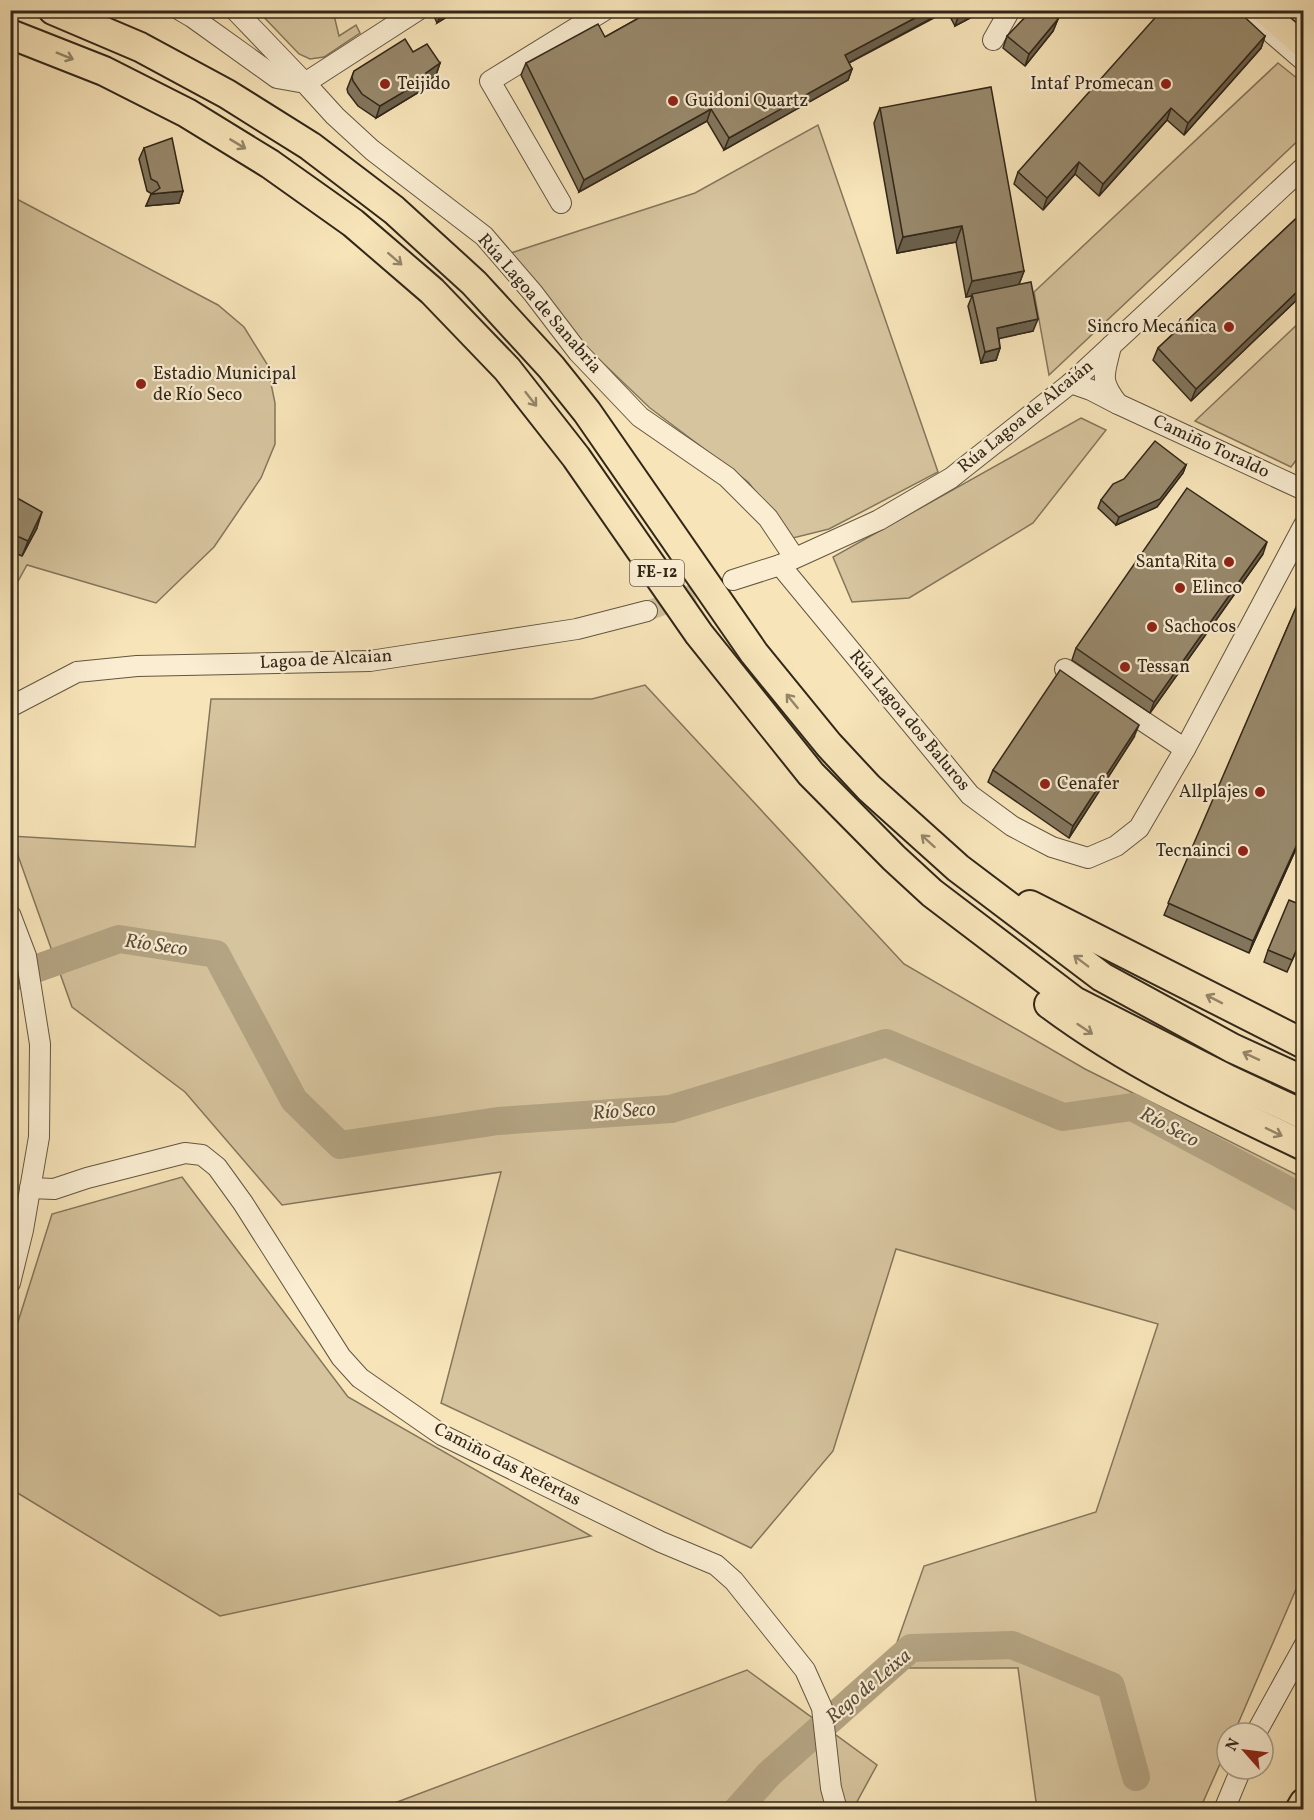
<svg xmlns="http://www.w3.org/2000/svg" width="1314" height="1820" font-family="Vollkorn,serif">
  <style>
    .green { fill: #d6c49e; stroke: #84765c; stroke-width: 1.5 }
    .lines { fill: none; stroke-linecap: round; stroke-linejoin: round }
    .river { stroke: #b4a483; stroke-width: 28 }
    .minor-tunnel { stroke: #d0be99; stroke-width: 20; stroke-dasharray: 20 10; stroke-linecap: butt }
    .minor-casing { stroke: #635641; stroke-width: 22 }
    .major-casing { stroke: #322719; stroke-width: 27 }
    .highway-casing { stroke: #322719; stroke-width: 32 }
    .minor { stroke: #faedd2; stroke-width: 20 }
    .major { stroke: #f7e4b9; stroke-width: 24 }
    .highway { stroke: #f7e4b9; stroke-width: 28 }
    .wall { fill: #83765d; stroke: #322719; stroke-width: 1.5 }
    .shaded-wall { fill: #6a604c; stroke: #322719; stroke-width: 1.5 }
    .building { fill: #98896c; stroke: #322719; stroke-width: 1.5 }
    .oneway { stroke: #948669 }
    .poi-dot { fill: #8f2418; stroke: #faedd2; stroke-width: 2 }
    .labels { text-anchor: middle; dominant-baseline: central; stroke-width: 4.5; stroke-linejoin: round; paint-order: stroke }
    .shield { fill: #faedd2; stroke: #6e6250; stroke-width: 1.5 }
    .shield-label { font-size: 16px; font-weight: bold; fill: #322719 }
    .poi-label { font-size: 18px; fill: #322719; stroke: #faedd2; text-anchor: start }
    .street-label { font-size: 18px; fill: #322719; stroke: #faedd2 }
    .water-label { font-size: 20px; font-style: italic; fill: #594c39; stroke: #faedd2 }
  </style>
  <rect width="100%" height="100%" fill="#f7e4b9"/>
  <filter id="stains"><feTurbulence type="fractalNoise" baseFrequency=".00333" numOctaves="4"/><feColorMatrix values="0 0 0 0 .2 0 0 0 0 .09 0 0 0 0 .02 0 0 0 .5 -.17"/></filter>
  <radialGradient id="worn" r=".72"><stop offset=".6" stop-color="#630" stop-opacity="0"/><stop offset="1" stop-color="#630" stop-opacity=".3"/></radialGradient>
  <!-- green -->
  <g class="green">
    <path d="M258 11H333L339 36 356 25 360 33 324 57 310 59 299 54Z"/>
    <path d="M1278 63 1303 83V136L1049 375 1034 292Z"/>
    <path d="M818 125 938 472 829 529 793 538 748 482 650 408 585 346 511 253 695 193Z"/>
    <path d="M11 196 218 305 244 327 267 364 275 403V444L261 478 214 547 156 603 27 565 11 594Z"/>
    <path d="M1303 319V451L1291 467 1195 421Z"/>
    <path d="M1081 418 1106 430 1033 523 909 598 852 602 833 557Z"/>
    <path d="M645 685 904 964 1085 1069 1303 1178V1573L1234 1733H1227V1748L1200 1809H1037L1018 1668H888L924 1566 1096 1512 1158 1324 896 1249 833 1451 751 1548 441 1403 501 1172 282 1205 185 1092 72 1007 11 836 195 847 211 699H592Z"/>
    <path d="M182 1177 348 1397 591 1536 220 1616 11 1489V1344L52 1214Z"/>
    <path d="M747 1670 877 1765 853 1809 376 1810Z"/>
  </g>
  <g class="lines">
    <!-- river -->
    <g class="river">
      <path d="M10 978 119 939 216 954 294 1100 340 1145 498 1121 671 1109 886 1043 1063 1117 1132 1107 1297 1195 1304 1200"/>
      <path d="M737 1810 769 1774 911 1648 1012 1645 1111 1686 1136 1777"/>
    </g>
    <!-- minor-tunnel -->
    <path class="minor-tunnel" d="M647 611 719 585"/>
    <defs>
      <g id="minor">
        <path d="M180 10 192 17 277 78 305 83 335 116 372 150 484 236 533 293 578 352 640 417 727 477 768 518 794 557"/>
        <path d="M235 10 305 83 418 10"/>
        <path d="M1245 10 1304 61"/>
        <path d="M1299 10 1304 15"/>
        <path d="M993 40 1010 10"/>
        <path d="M561 203 490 81 605 10"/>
        <path d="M1111 346C1105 374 1098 379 1118 404"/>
        <path d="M1071 383 1091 390 1118 404 1304 490"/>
        <path d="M780 565 970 795 1012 826 1052 847 1088 858 1116 846 1139 828 1185 749 1304 525"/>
        <path d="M733 580 780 565 879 520 951 478 1071 383 1304 167"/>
        <path d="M1065 669 1185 749"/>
        <path d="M10 707 77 672 137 666 370 661 577 629 647 611"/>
        <path d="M10 914 26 956 40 1044 39 1137 23 1230 10 1283"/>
        <path d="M30 1188 54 1189 87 1178 185 1153 202 1155 217 1167 243 1203 341 1357 360 1378 442 1435 661 1542 716 1565 734 1581 805 1670 822 1708 831 1788 837 1810"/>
        <path d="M1256 1733 1304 1646"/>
        <path d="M1224 1810 1241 1769"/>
      </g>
      <path id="major" d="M1262 10 1304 46"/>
      <g id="highway">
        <path d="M53 10 140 47 227 94 310 146 394 210 474 283 551 367 587 412 754 653 829 745 869 788 958 868 1102 977 1232 1048 1304 1081"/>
        <path d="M10 34 104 71 187 113 270 164 353 223 432 291 507 369 576 457 699 634 811 774 894 858 932 893 1074 1001 1229 1080 1304 1115"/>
        <path d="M1030 905 1304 1044"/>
        <path d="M1049 1004C1128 1063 1215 1104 1304 1146"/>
        <path d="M1300 1810 1304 1803"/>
      </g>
    </defs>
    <!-- minor casing -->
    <use href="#minor" class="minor-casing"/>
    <!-- major casing -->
    <use href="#major" class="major-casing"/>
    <!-- highway casing -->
    <use href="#highway" class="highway-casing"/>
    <!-- minor -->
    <use href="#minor" class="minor"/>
    <!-- major -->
    <use href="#major" class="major"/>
    <!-- highway -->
    <use href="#highway" class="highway"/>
  </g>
  <!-- wall -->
  <g class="wall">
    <path d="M434 10H451L450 15 437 23 433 14Z"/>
    <path d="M653 10H985L955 26 947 11 849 63 852 69 848 80 724 150 707 121 579 192 521 75 526 63 605 37Z"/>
    <path d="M1058 19 1053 31 1025 66 1003 48 1007 36Z"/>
    <path d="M1265 36 1261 48 1184 135 1167 120 1099 196 1075 174 1043 210 1014 184 1018 172Z"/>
    <path d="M413 52 440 63 436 75 427 82 424 89 376 118 358 106 348 93 347 89 354 71Z"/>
    <path d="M880 108 1024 271 1019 284 1033 331 999 338 1000 348 996 360 981 363 968 306 972 296 966 297 956 242 897 253 874 123Z"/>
    <path d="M144 148 183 191 179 203 146 206 152 194 147 191 139 159Z"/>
    <path d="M1304 211V293L1191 401 1153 360 1158 348Z"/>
    <path d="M1186 465 1183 473 1157 507 1116 525 1098 508 1101 500Z"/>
    <path d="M10 494 37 528 22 556 10 551Z"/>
    <path d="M1263 554 1150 713 1072 660 1076 648Z"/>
    <path d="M1304 589V831L1249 953 1164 915Z"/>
    <path d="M1134 737 1069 838 988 782 993 770Z"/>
    <path d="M1304 906V934L1287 972 1264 962 1268 950Z"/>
  </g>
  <!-- shaded-wall -->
  <g class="shaded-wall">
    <path d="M930 10H947L841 67 845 55Z"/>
    <path d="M966 10H985L955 26 959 14Z"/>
    <path d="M452 11 450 15 437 23 439 19Z"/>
    <path d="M1058 19 1053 31 1025 66 1029 54Z"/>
    <path d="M1265 36 1261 48 1184 135 1188 123Z"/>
    <path d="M440 63 436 75 427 82 424 89 376 118 380 106Z"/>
    <path d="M852 69 848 80 724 150 729 138Z"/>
    <path d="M1171 108 1167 120 1099 196 1103 184Z"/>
    <path d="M711 109 707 121 579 192 584 180Z"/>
    <path d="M1079 162 1075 174 1043 210 1047 198Z"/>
    <path d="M183 191 179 203 146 206 151 194Z"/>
    <path d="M962 226 956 242 897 253 903 237Z"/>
    <path d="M1024 271 1018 287 966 297 972 281Z"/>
    <path d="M1304 285V293L1191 401 1196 389Z"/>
    <path d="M1038 319 1033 331 993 340 997 328Z"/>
    <path d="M1000 348 996 360 981 363 985 352Z"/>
    <path d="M1186 465 1183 473 1157 507 1116 525 1119 517Z"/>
    <path d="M42 512 37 528 22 556 28 541Z"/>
    <path d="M1267 542 1263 554 1150 713 1154 702Z"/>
    <path d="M1139 725 1134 737 1069 838 1073 826Z"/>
    <path d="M1304 829V831L1249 953 1253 941Z"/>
  </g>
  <!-- building -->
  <g class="building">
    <path d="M435 10H451L452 11 439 19Z"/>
    <path d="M653 10H930L845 55 852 69 729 138 711 109 584 180 526 63 598 24 605 37Z"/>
    <path d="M957 10H966L959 14Z"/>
    <path d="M1032 10H1047L1058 19 1029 54 1007 36Z"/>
    <path d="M1162 10H1237L1265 36 1188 123 1171 108 1103 184 1079 162 1047 198 1018 172Z"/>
    <path d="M405 39 413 52 427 44 440 63 426 73 429 77 380 106 362 94 353 81 352 77 354 71Z"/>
    <path d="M991 87 1024 271 972 281 962 226 903 237 880 108Z"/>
    <path d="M172 138 183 191 151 194 160 188 157 182 151 179 144 148Z"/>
    <path d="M1304 211V285L1196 389 1158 348Z"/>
    <path d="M1031 282 1038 319 997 328 1000 348 985 352 972 294Z"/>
    <path d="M1155 441 1186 465 1160 499 1119 517 1101 500 1113 484 1124 479Z"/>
    <path d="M1187 488 1267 542 1154 702 1076 648Z"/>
    <path d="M10 494 42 512 28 541 10 533Z"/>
    <path d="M1304 589V829L1253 941 1168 903Z"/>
    <path d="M1060 670 1139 725 1073 826 993 770Z"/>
    <path d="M1289 900 1304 906V933L1292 960 1268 950Z"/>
  </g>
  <!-- one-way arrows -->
  <defs><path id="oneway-shaft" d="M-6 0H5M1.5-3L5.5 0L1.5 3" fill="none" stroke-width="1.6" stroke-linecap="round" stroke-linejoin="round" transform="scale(1.5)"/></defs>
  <g class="oneway">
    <use href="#oneway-shaft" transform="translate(65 56) rotate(22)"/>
    <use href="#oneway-shaft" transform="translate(238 144) rotate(31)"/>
    <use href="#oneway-shaft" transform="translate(395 259) rotate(41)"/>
    <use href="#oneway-shaft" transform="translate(531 399) rotate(52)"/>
    <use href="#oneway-shaft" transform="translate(792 701) rotate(-129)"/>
    <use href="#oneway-shaft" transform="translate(928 841) rotate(-138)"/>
    <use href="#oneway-shaft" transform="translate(1081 961) rotate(-143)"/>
    <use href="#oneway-shaft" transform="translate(1214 999) rotate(-153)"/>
    <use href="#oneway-shaft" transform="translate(1085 1029) rotate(34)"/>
    <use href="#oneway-shaft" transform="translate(1251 1056) rotate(-155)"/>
    <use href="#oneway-shaft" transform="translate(1274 1132) rotate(26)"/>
  </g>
  <!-- markers -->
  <g class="poi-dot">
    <circle cx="385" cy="84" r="6"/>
    <circle cx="1166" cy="84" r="6"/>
    <circle cx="673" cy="101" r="6"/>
    <circle cx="1229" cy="327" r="6"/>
    <circle cx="141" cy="384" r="6"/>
    <circle cx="1229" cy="562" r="6"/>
    <circle cx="1180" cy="588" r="6"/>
    <circle cx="1152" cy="627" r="6"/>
    <circle cx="1125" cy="667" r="6"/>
    <circle cx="1045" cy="784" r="6"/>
    <circle cx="1260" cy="792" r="6"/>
    <circle cx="1243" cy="851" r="6"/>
  </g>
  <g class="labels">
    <!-- shield labels -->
    <rect class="shield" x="630" y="560" width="54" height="26" rx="4.5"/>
    <g class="shield-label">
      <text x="657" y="573">FE-12</text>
    </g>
    <!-- poi labels -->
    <g class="poi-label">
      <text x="397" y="84">Teijido</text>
      <text x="1154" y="84" text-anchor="end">Intaf Promecan</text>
      <text x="685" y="101">Guidoni Quartz</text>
      <text x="1217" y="327" text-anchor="end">Sincro Mecánica</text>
      <text x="153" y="374">Estadio Municipal<tspan x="153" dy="21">de Río Seco</tspan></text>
      <text x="1217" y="562" text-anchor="end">Santa Rita</text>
      <text x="1192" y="588">Elinco</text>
      <text x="1164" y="627">Sachocos</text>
      <text x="1137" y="667">Tessan</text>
      <text x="1057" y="784">Cenafer</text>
      <text x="1248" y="792" text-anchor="end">Allplajes</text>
      <text x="1231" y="851" text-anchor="end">Tecnainci</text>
    </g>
    <!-- street labels -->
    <g class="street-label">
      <text transform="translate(539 304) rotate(49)">Rúa Lagoa de Sanabria</text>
      <text transform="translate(1026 417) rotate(-39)">Rúa Lagoa de Alcaián</text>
      <text transform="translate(1211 447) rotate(25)">Camiño Toraldo</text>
      <text transform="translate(326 660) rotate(-3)">Lagoa de Alcaian</text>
      <text transform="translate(909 721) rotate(50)">Rúa Lagoa dos Baluros</text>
      <text transform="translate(507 1465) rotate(27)">Camiño das Refertas</text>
    </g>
    <!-- water labels -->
    <g class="water-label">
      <text transform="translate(156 946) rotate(8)">Río Seco</text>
      <text transform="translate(624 1112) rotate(-4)">Río Seco</text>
      <text transform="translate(1169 1128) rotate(28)">Río Seco</text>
      <text transform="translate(869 1687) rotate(-40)">Rego de Leixa</text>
    </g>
  </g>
  <!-- margin -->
  <rect width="1314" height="1820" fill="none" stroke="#f7e4b9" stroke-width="36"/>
  <rect x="12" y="12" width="1290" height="1796" fill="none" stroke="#322719" stroke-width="3"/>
  <rect x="18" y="18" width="1278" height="1784" fill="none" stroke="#322719" stroke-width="1.5"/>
  <!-- north arrow -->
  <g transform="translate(1245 1751) rotate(298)"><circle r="28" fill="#faedd2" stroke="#aa9e88" stroke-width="1.5"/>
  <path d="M0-4.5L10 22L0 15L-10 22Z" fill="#8f2418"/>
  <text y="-9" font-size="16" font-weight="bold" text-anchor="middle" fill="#322719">N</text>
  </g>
  <rect width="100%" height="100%" filter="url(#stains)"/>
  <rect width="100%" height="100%" fill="url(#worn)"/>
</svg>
